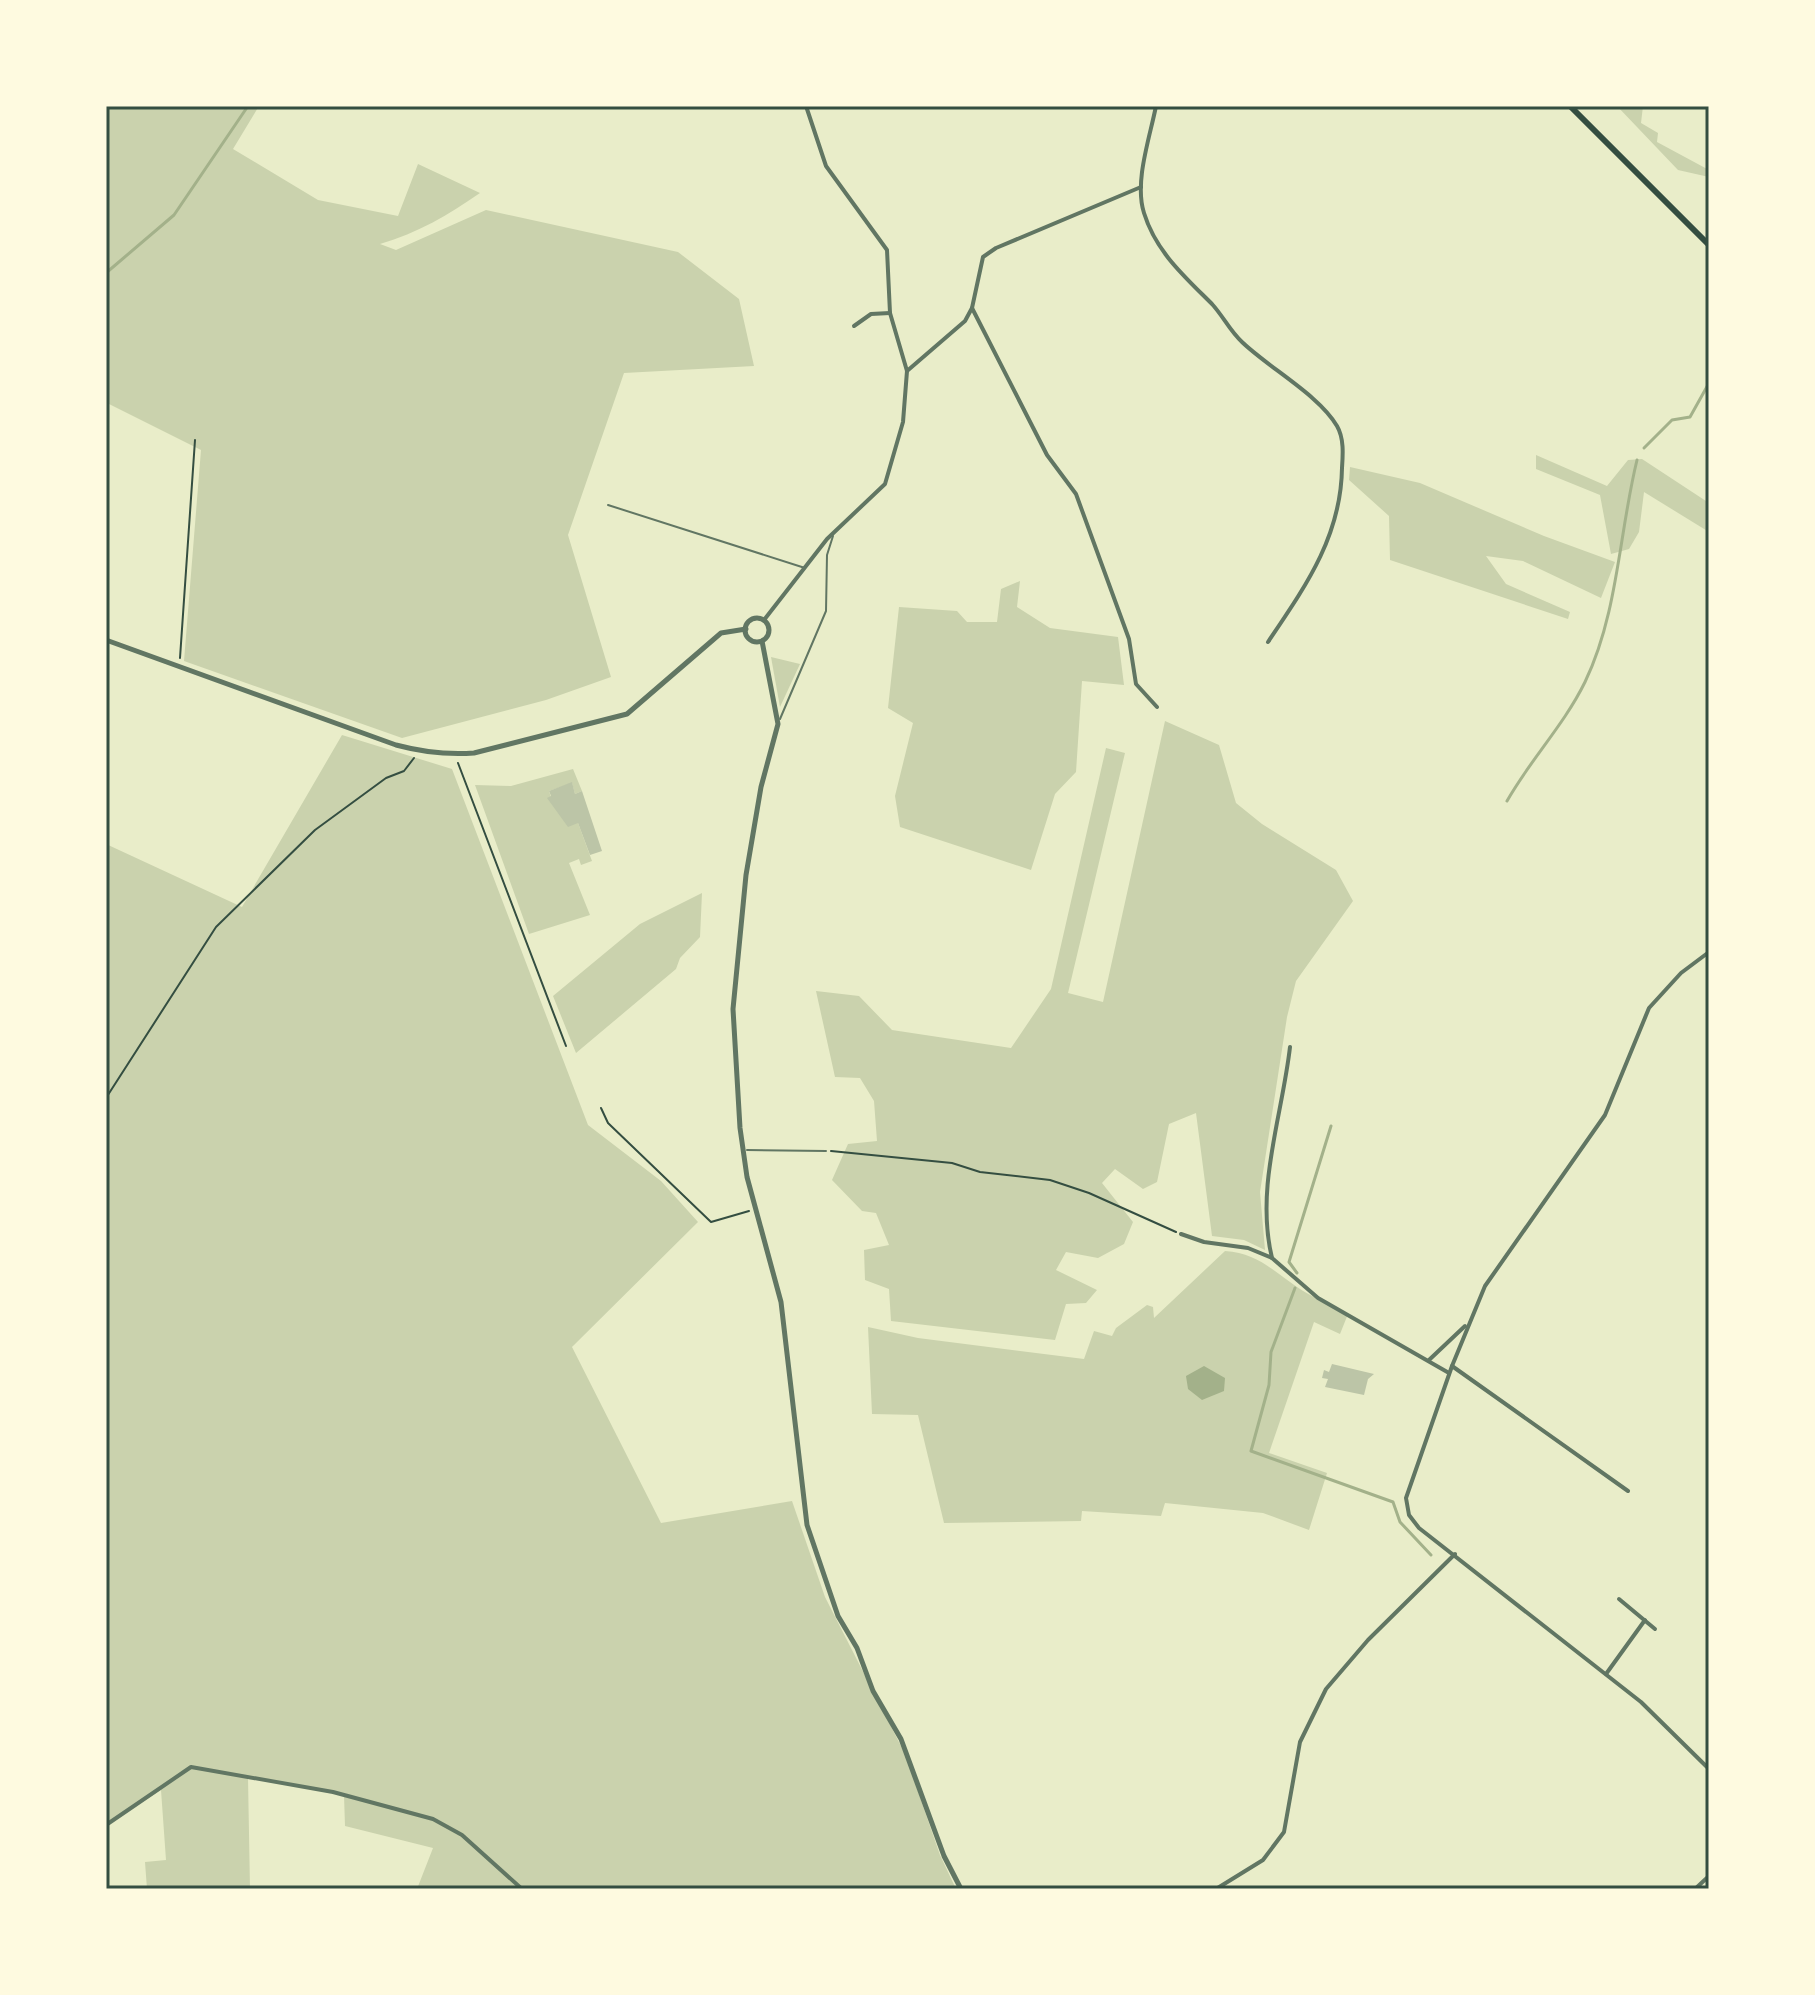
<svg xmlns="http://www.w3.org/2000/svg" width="1815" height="1995" font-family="'DM Sans',sans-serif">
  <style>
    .green { fill: #cad2ad }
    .water { fill: #a3b18a }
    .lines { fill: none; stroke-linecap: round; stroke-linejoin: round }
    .stream { stroke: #a3b18a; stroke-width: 3 }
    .building { fill: #bcc5a7 }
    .path { stroke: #344e41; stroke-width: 2 }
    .service { stroke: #617663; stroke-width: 2 }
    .minor { stroke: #617663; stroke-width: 4 }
    .tertiary { stroke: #617663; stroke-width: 5 }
    .secondary { stroke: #344e41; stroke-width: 6 }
    .neatline { fill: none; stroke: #344e41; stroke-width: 3 }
  </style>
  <rect width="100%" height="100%" fill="#e9edc9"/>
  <!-- green -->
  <g class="green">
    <path d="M106 106H259L233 149 318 200 398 216 418 164 480 193C448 215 418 233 380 244L396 250 486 210 678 252 739 299 754 366 624 373 568 535 611 677 546 700 402 738 184 661 201 450 109 404 106 420Z"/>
    <path d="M1617 106H1643L1641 123 1658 133 1657 142 1709 170V177L1678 170Z"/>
    <path d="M1536 455 1607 486 1628 460 1642 459 1709 503V532L1644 492 1639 532 1629 549 1611 554 1600 495 1536 469Z"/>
    <path d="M1350 467 1420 483 1544 536 1615 562 1601 598 1523 561 1486 556 1506 584 1570 612 1568 619 1390 560 1389 516 1349 480Z"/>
    <path d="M1020 581 1017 607 1050 628 1118 637 1124 685 1082 681 1076 772 1055 794 1031 870 900 827 895 796 913 723 888 708 899 607 957 611 967 622H997L1001 589Z"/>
    <path d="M771 657 800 664 780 707Z"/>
    <path d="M1165 721 1219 745 1236 803 1262 824 1336 870 1353 901 1296 981 1287 1017 1260 1192 1265 1250 1244 1240 1212 1236 1196 1113 1169 1124 1157 1182 1143 1189 1115 1169 1102 1183 1133 1222 1124 1244 1098 1258 1066 1252 1056 1270 1097 1290 1086 1303 1066 1304 1055 1340 891 1321 889 1289 865 1280 864 1250 889 1245 876 1213 862 1211 832 1180 848 1144 877 1141 874 1101 860 1078 835 1077 816 991 859 996 892 1030 1011 1048 1051 989 1106 748 1125 753 1068 993 1103 1002Z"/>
    <path d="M342 735 452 769 588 1125 661 1181 698 1222 572 1347 661 1523 792 1501 825 1597 905 1754 940 1855 956 1889H417L433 1848 345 1826 344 1795 248 1778 250 1889H147L145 1862 166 1860 161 1790 106 1825V844L242 907Z"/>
    <path d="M573 769 582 791 575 794 572 783 549 791C555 811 559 815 578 823L592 861 581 865 579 859 569 863 590 915 529 934 475 785 511 786Z"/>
    <path d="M702 893 700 937 680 958 676 969 576 1053 553 996 640 924Z"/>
    <path d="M1225 1251C1257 1253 1272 1270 1297 1287 1313 1298 1331 1305 1348 1314L1340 1334 1314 1322 1269 1453 1327 1473 1309 1530 1263 1513 1165 1503 1161 1516 1082 1511 1081 1521 944 1523 918 1415 872 1414 868 1327 918 1338 1084 1359 1094 1331 1112 1336 1116 1328 1147 1305 1153 1307 1154 1318Z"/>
  </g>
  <!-- water -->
  <path class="water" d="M1204 1366 1225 1378 1224 1391 1202 1400 1188 1389 1186 1376Z"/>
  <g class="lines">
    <!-- stream -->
    <g class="stream">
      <path d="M106 273 174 215 248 106"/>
      <path d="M1644 448 1672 420 1690 417 1709 383"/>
      <path d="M1507 801C1530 760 1564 725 1585 682 1618 614 1619 533 1637 460"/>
      <path d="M1297 1273 1289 1262 1331 1126"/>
      <path d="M1295 1288 1271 1352 1269 1385 1251 1451 1393 1502 1400 1522 1431 1555"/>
    </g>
  </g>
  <!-- building -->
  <g class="building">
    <path d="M572 782 575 794 582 791 602 851 590 855 578 823 568 827 547 798 551 796 549 791Z"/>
    <path d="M1332 1364 1374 1374 1368 1379 1364 1395 1325 1387 1328 1379 1322 1378 1324 1370 1329 1372Z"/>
  </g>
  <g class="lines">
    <!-- path -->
    <g class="path">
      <path d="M180 658 195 440"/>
      <path d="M458 763 566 1046"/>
      <path d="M106 1098 216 927 315 830 386 778 404 771 414 758"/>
      <path d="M601 1108 608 1123 711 1222 749 1211"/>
      <path d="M831 1151 952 1163 980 1172 1050 1180 1089 1193 1176 1232"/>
    </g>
    <!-- service -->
    <g class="service">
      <path d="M608 505 805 568"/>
      <path d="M780 719 826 611 827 555 833 536"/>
      <path d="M747 1150 826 1151"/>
    </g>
    <!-- minor -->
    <g class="minor">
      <path d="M1156 106C1150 137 1134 182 1144 213 1156 252 1185 277 1212 304 1223 316 1230 331 1242 342 1269 368 1319 395 1337 426 1344 438 1343 454 1342 468 1341 537 1305 587 1268 642"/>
      <path d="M972 308 1047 455 1076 494 1129 639 1136 684 1157 707"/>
      <path d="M854 326 871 314 890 313"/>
      <path d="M907 371 965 321 972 308 983 257 996 248 1141 187"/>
      <path d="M764 620 827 539 885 484 903 422 907 371 890 313 887 250 826 166 806 106"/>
      <path d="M1709 952 1681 973 1649 1008 1605 1115 1485 1286 1452 1366 1406 1498 1409 1515 1419 1528 1641 1702 1709 1769"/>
      <path d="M1181 1234 1204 1242 1248 1248 1272 1258 1318 1298 1449 1373"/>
      <path d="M1272 1258C1255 1188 1282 1117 1290 1047"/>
      <path d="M1429 1360 1465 1326"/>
      <path d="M1452 1366 1628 1491"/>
      <path d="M1619 1599 1655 1629"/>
      <path d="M1606 1674 1645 1620"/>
      <path d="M106 1825 191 1767 333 1792 433 1819 462 1835 522 1889"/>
      <path d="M1216 1889 1263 1860 1284 1832 1300 1742 1326 1689 1368 1640 1455 1554"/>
      <path d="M1695 1889 1709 1876"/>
    </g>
    <!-- tertiary -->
    <g class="tertiary">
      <circle cx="757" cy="630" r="12"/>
      <path d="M106 640 396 745C422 752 447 755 474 753L627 714 721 633 746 629"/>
      <path d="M762 641 778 724 761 787 746 875 733 1009 740 1128 747 1177 781 1302 807 1525 838 1616 857 1648 873 1691 901 1739 944 1856 961 1889"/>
    </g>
    <!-- secondary -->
    <path class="secondary" d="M1570 106 1709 245"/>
  </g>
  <!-- border -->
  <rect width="1815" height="1995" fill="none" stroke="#fefae0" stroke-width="216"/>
  <rect x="108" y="108" width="1599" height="1779" class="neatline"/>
</svg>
